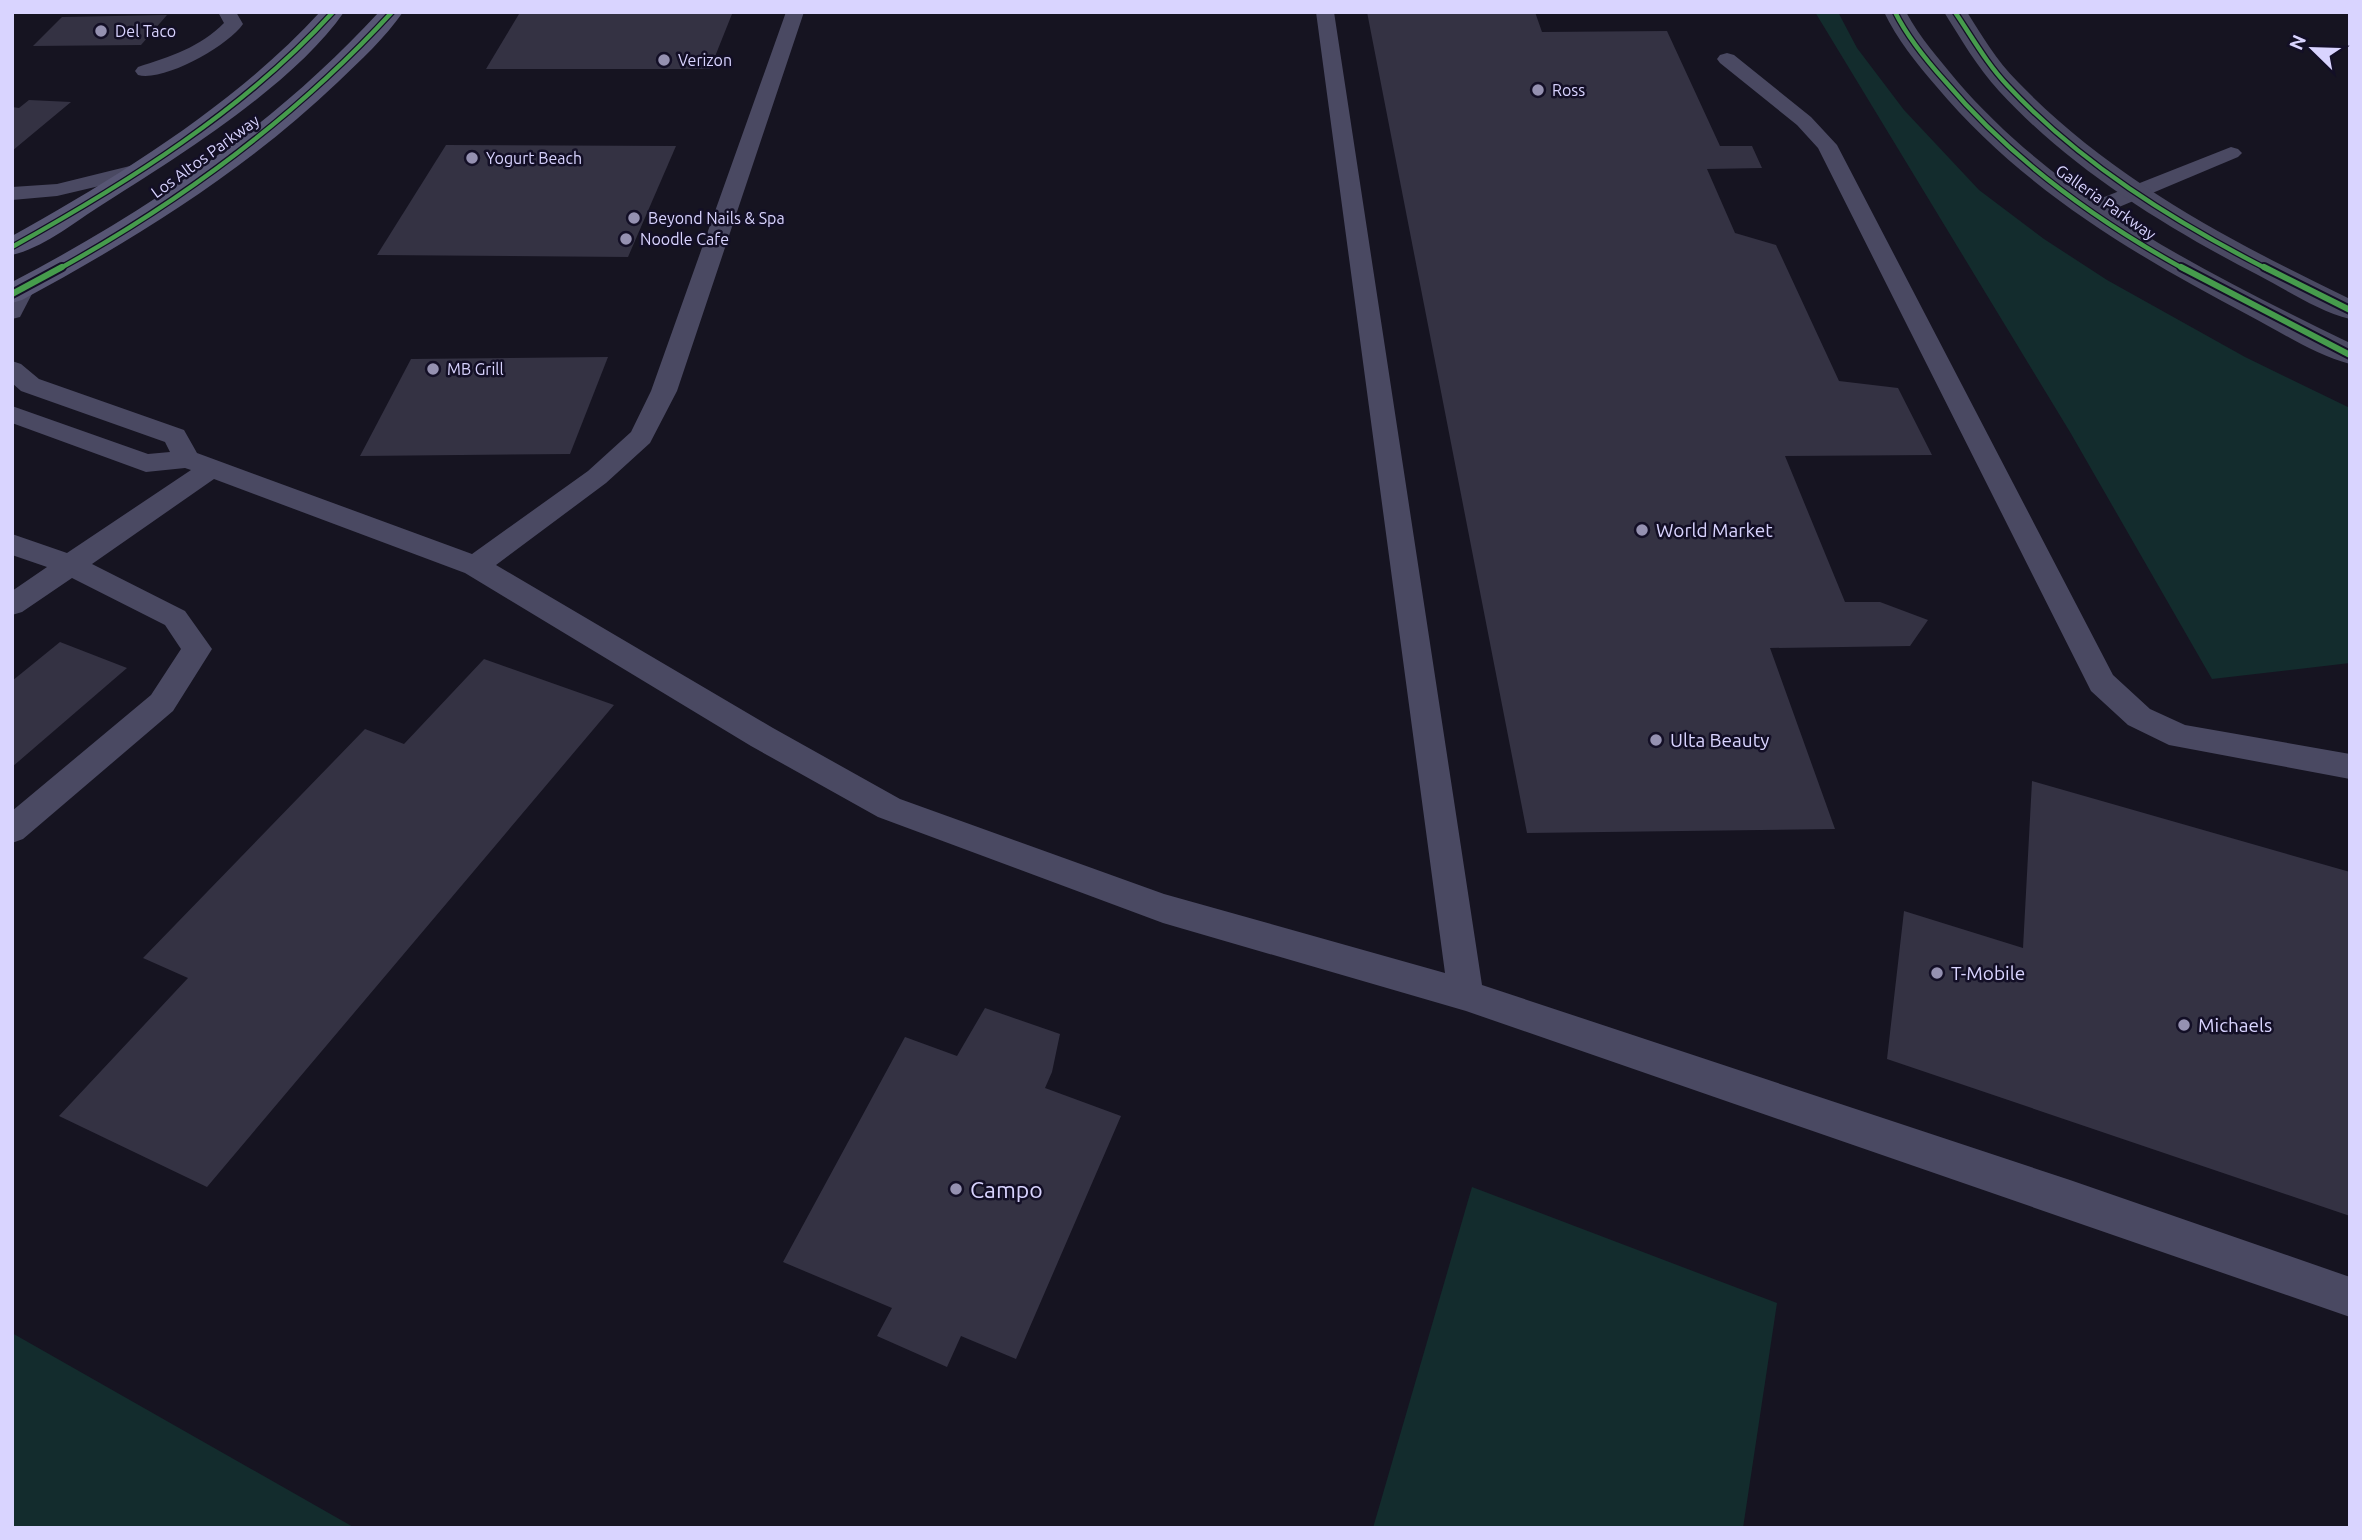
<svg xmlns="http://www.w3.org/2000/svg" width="2362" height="1540" font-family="Ubuntu,sans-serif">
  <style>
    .green { fill: #132c2d }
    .building { fill: #343243 }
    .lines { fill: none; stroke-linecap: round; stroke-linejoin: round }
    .service { fill: #4a4962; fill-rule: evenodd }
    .tertiary { fill: #4a4962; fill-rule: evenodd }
    .secondary { fill: #575674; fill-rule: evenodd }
    .cycleway-far1-casing { stroke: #130f26; stroke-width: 7 }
    .cycleway-casing { stroke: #130f26; stroke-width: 10 }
    .cycleway-far1 { stroke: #469c4c; stroke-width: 4.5 }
    .cycleway { stroke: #469c4c; stroke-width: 6 }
    .poi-dot { fill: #9591b1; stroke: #130f26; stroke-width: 2.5 }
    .labels { text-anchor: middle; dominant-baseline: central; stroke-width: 5; stroke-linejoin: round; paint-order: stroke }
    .far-poi-label { font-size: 16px; fill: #d9d4ff; stroke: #130f26; text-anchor: start }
    .far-street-label { font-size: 16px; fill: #d9d4ff; stroke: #130f26 }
    .poi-label { font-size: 19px; fill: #d9d4ff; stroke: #130f26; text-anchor: start }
    .near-poi-label { font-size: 23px; fill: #d9d4ff; stroke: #130f26; text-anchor: start }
  </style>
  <rect width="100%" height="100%" fill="#161421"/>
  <!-- green -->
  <g class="green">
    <path d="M1815 12H1838L1857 48 1904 110 1979 190 2044 239 2107 280 2245 357 2350 408V663L2212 679 2070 432Z"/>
    <path d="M1472 1187 1777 1303 1743 1528H1373Z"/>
    <path d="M12 1333 355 1528H12Z"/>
  </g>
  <!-- building -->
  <g class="building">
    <path d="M1367 12H1535L1542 32 1667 31 1720 146H1752L1762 168 1707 169 1735 233 1776 245 1839 381 1898 388 1932 455 1785 456 1845 602H1880L1928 620 1910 646 1770 648 1835 829 1527 833Z"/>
    <path d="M519 14H732L710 69H486Z"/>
    <path d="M167 15 141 45 33 46 62 17Z"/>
    <path d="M29 100 71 102 12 151V107L19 108Z"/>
    <path d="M446 145 676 146 628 257 377 255Z"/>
    <path d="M608 357 570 454 360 456 411 359Z"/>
    <path d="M60 642 127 668 12 767V681Z"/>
    <path d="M484 659 614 705 207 1187 59 1116 188 978 143 958 365 729 404 744Z"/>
    <path d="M2032 781 2350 872V1216L1887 1059 1904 911 2023 948Z"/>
    <path d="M985 1008 1060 1034 1052 1072 1045 1088 1121 1116 1016 1359 961 1336 947 1367 877 1336 892 1308 783 1262 905 1037 957 1056Z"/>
  </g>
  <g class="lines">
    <!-- service -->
    <g class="service">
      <path d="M218 12H236L243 24C228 46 164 82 138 75L135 71 138 67C169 57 201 47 224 23Z"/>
      <path d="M786 12H804L677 391 650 443 606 483 496 565 773 728 900 799 1164 894 1445 973 1316 12H1334L1482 985 2070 1180 2350 1277V1317L1466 1011 1163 923 878 817 751 746 465 573 214 479 92 564 185 611 212 649 207 657 173 711 23 839 12 843V811L151 695 181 649 165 625 72 578 22 612 12 615V591L47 567 12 555V534L67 553 191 470 185 468 146 472 12 423V406L148 454 170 452 165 442 21 391 12 383V361L21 364 39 379 184 430 197 453 472 554 588 471 631 432 651 391Z"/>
      <path d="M1727 53 1734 55 1811 117 1837 145 2113 675 2150 709 2185 725 2350 754V779L2169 745 2128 725 2091 691 1818 148 1797 125 1720 63 1717 59 1720 55Z"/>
      <path d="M2231 147 2238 149 2242 153 2238 157 2100 215H2084L2081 210 2084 205Z"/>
      <path d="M138 164 146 165 149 170 146 175 57 196 12 200V187L57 184Z"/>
      <path d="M22 283 30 285 34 290 20 317 12 319V287Z"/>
    </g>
    <!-- tertiary -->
    <g class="tertiary">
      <path d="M1884 12H1906C1920 38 1939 59 1957 81 2061 202 2209 274 2350 343V364C2315 355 2281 332 2250 316 2134 255 2020 187 1936 86 1916 63 1897 39 1884 12Z"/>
      <path d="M1944 12H1967C1982 36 1997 61 2017 81 2110 178 2230 241 2350 299V319C2318 311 2287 290 2258 275 2165 227 2071 169 1999 91 1977 67 1961 39 1944 12Z"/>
    </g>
    <!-- secondary -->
    <g class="secondary">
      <path d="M320 12H344C293 86 173 160 97 208 71 225 42 248 12 255V236C118 177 238 102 320 12Z"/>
      <path d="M379 12H403C385 38 360 61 338 82 245 171 135 239 22 300L12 303V282C148 211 275 125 379 12Z"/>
    </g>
    <defs>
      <g id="cycleway-far1">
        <path d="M1895 12C1908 38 1926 60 1945 81 2011 159 2095 220 2184 269"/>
        <path d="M1955 12C1972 37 1987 64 2008 86 2080 163 2173 221 2267 269"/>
        <path d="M12 247C127 183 244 110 333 12"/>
        <path d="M59 269C183 200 296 117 392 12"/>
      </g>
      <g id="cycleway">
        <path d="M2181 267 2350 355"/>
        <path d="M2264 267 2350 310"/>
        <path d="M12 294 62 267"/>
      </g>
    </defs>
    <!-- cycleway-far1 casing -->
    <use href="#cycleway-far1" class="cycleway-far1-casing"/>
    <!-- cycleway casing -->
    <use href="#cycleway" class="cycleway-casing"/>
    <!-- cycleway-far1 -->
    <use href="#cycleway-far1" class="cycleway-far1"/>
    <!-- cycleway -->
    <use href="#cycleway" class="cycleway"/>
  </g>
  <!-- markers -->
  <g class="poi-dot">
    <circle cx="101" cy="31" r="7"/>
    <circle cx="664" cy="60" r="7"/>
    <circle cx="1538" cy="90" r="7"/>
    <circle cx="472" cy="158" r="7"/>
    <circle cx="634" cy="218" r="7"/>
    <circle cx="626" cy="239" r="7"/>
    <circle cx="433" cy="369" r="7"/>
    <circle cx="1642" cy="530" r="7"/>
    <circle cx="1656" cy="740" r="7"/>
    <circle cx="1937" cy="973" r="7"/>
    <circle cx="2184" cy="1025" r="7"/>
    <circle cx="956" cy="1189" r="7"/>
  </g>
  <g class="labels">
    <!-- far-poi labels -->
    <g class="far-poi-label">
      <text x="115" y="31">Del Taco</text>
      <text x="678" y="60">Verizon</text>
      <text x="1552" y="90">Ross</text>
      <text x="486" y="158">Yogurt Beach</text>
      <text x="648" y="218">Beyond Nails &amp; Spa</text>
      <text x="640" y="239">Noodle Cafe</text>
      <text x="447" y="369">MB Grill</text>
    </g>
    <!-- far-street labels -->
    <g class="far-street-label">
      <text transform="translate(205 156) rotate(-36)">Los Altos Parkway</text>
      <text transform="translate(2106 202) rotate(35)">Galleria Parkway</text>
    </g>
    <!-- poi labels -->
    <g class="poi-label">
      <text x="1656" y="530">World Market</text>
      <text x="1670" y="740">Ulta Beauty</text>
      <text x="1951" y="973">T-Mobile</text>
      <text x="2198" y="1025">Michaels</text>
    </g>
    <!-- near-poi labels -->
    <g class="near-poi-label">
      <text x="970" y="1189">Campo</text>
    </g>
  </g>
  <!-- border -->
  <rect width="2362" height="1540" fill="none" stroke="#d9d4ff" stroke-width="28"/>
  <!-- north arrow -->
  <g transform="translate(2313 49) rotate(293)" stroke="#130f26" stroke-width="5" paint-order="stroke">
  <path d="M0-5L12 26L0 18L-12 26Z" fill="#d9d4ff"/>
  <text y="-10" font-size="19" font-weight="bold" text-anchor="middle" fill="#d9d4ff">N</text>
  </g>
</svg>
